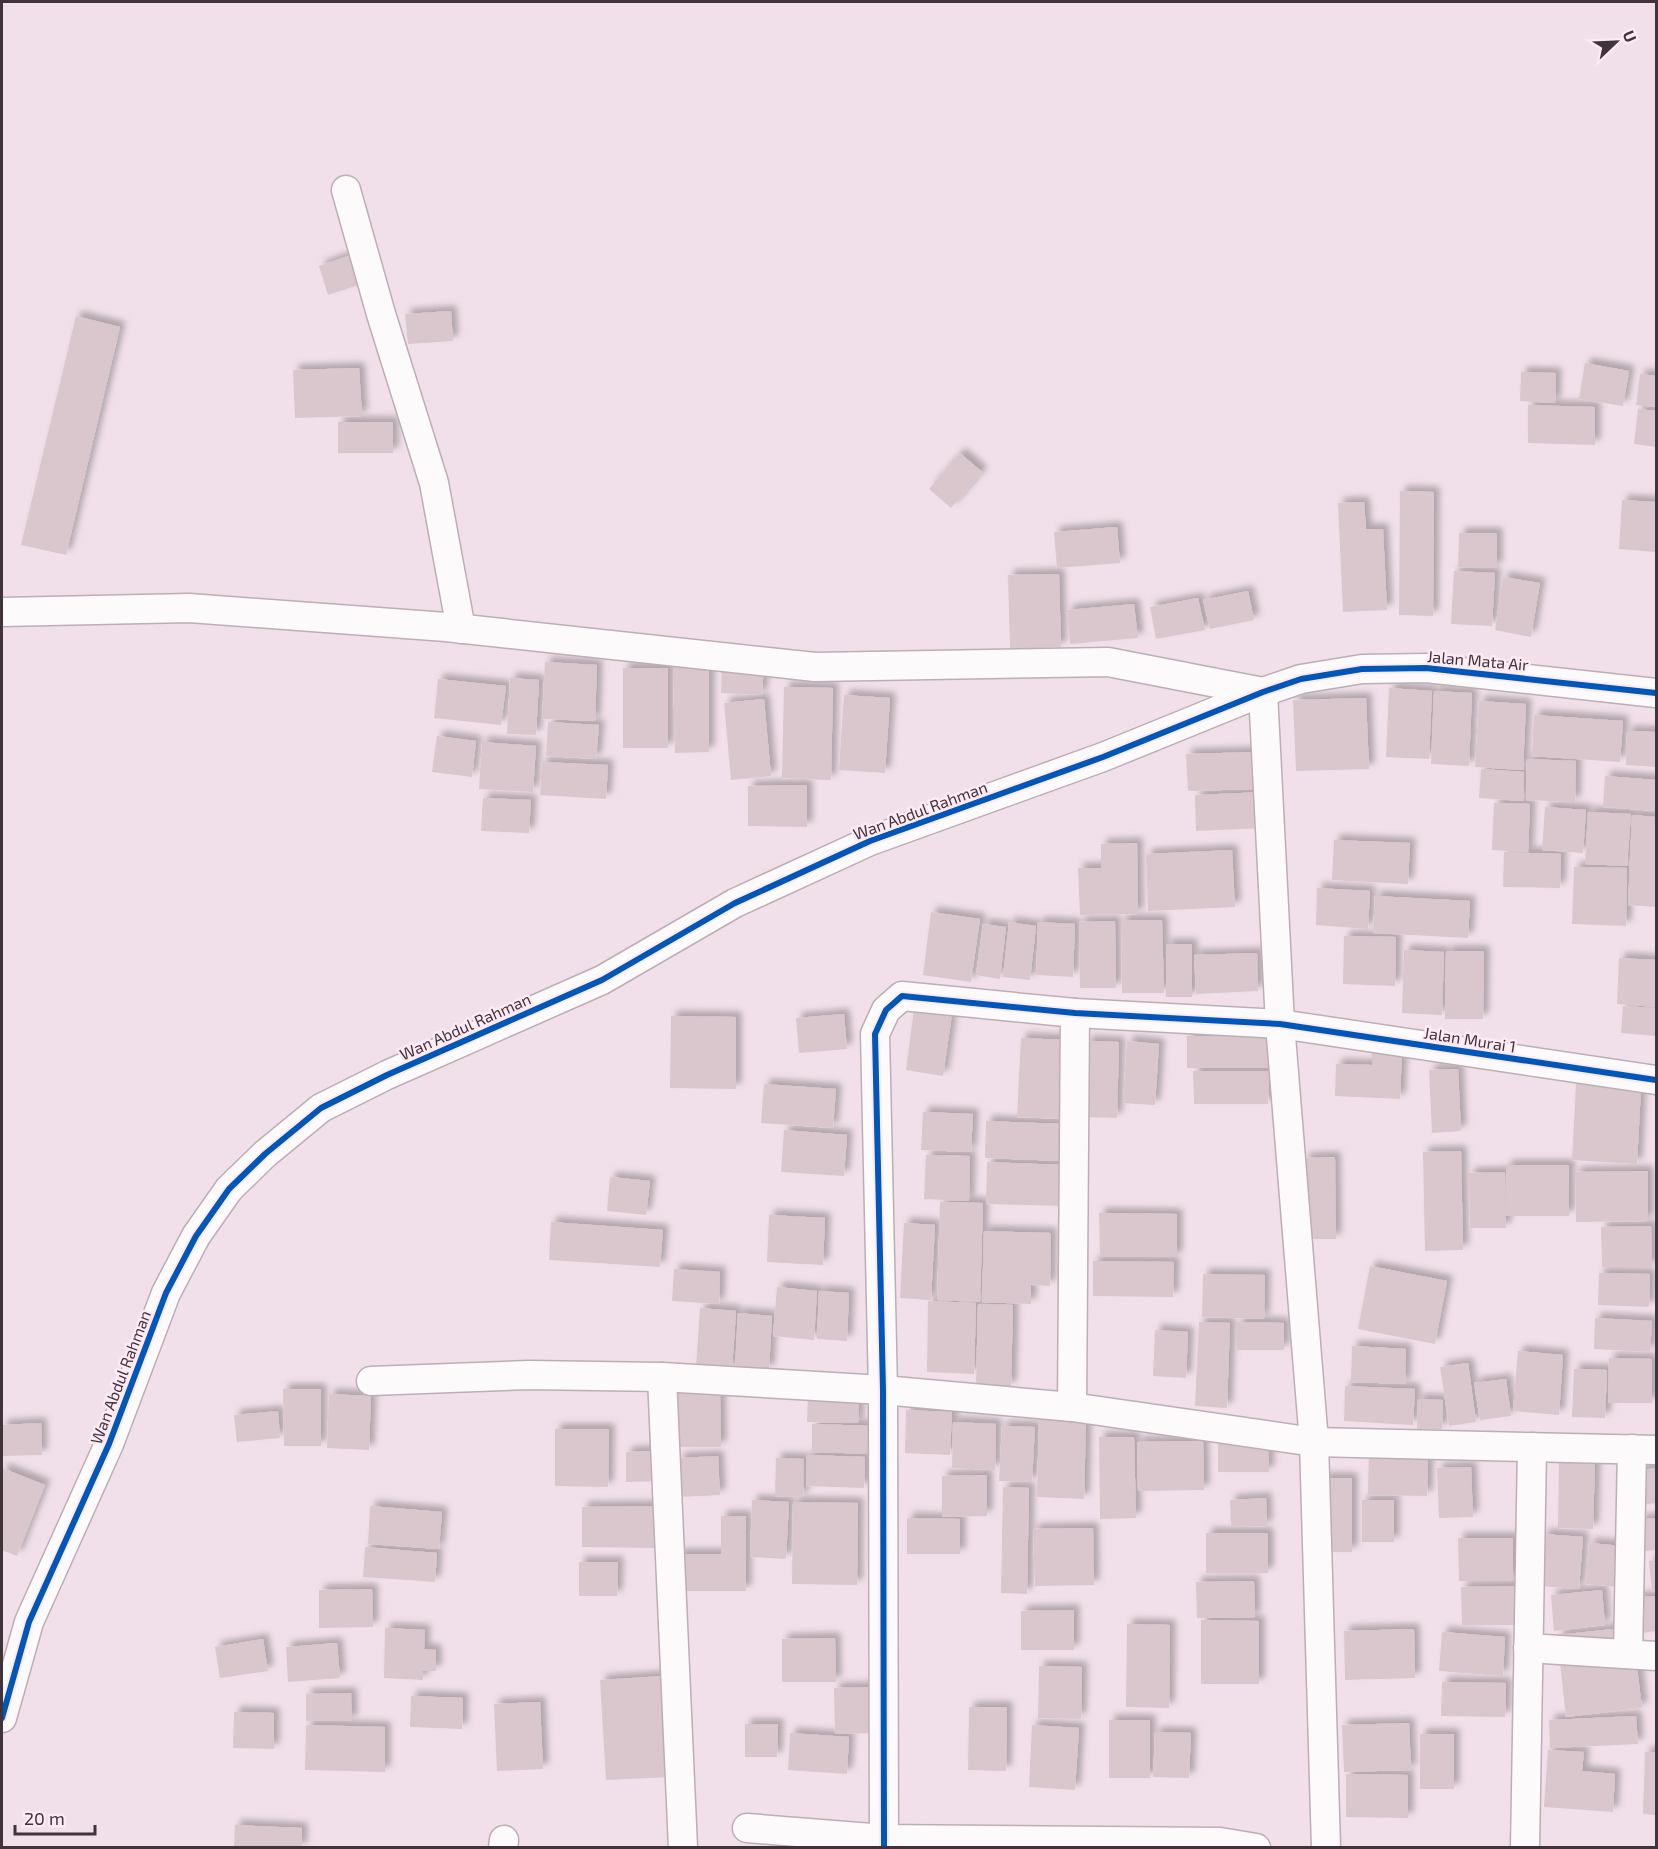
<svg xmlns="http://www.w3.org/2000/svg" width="1658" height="1849" font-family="'Exo 2',sans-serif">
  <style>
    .building { fill: #dac7ce; filter: url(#shadow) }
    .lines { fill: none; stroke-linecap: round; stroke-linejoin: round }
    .minor-casing { stroke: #bcaeb5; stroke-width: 31 }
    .minor { stroke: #fdfafc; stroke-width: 28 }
    .cycleway-casing { stroke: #feeaf4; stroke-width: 10 }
    .cycleway { stroke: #0057b8; stroke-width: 6 }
    .labels { text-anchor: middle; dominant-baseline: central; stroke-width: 5; stroke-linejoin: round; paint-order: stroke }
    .street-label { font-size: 16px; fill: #40333a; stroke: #feeaf4 }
  </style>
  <defs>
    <filter id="shadow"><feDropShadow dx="5.5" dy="-5.5" stdDeviation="3" flood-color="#0004"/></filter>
  </defs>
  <rect width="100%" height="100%" fill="#f1e0e9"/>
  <!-- building -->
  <g class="building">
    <path d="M351 255 361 284 328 295 319 266Z"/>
    <path d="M451 311 453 341 408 344 405 314Z"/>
    <path d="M76 316 120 327 66 555 21 545Z"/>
    <path d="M1585 363 1629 371 1623 406 1579 399Z"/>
    <path d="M359 368 362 416 295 418 293 370Z"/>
    <path d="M1521 372 1556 373 1555 403 1520 401Z"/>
    <path d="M1640 374 1656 376V407L1636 405Z"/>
    <path d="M1528 405 1595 407V445L1528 443Z"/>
    <path d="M1638 409 1656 411V447L1634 444Z"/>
    <rect x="338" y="422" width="55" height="31"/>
    <path d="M960 453 982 472 951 508 929 489Z"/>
    <path d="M1400 491 1434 492 1433 616 1399 615Z"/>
    <path d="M1622 500 1656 502V552L1619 549Z"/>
    <path d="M1364 502 1366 529H1383L1387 610 1343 612 1338 503Z"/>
    <path d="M1117 527 1120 563 1057 568 1054 532Z"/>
    <path d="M1459 533H1497V568L1458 567Z"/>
    <path d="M1454 571 1495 573 1492 626 1451 624Z"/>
    <path d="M1059 574 1061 647 1010 649 1008 575Z"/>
    <path d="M1503 577 1540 583 1531 637 1495 630Z"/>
    <path d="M1248 591 1254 620 1210 629 1203 600Z"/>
    <path d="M1198 598 1205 630 1156 639 1150 607Z"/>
    <path d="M1134 604 1138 638 1070 644 1067 610Z"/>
    <path d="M545 662 597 665 595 721 542 719Z"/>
    <path d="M722 662 764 665 762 695 721 693Z"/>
    <path d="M673 667H709V752L675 753Z"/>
    <rect x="623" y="668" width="45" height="80"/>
    <path d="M510 678 539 680 536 735 507 734Z"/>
    <path d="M438 679 506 686 501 725 434 718Z"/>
    <path d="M784 687 833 688 831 780 782 778Z"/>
    <path d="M1389 688 1432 691 1429 759 1386 757Z"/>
    <path d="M1434 691 1472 693 1469 766 1431 764Z"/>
    <path d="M844 695 890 698 885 773 839 770Z"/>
    <path d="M1366 698 1369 769 1296 771 1293 700Z"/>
    <path d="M764 699 771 776 731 780 724 703Z"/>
    <path d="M1479 701 1526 704 1523 770 1475 767Z"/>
    <path d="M1534 715 1623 721 1620 762 1532 756Z"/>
    <path d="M548 722 599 725 596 759 546 756Z"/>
    <path d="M1627 731 1656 732V767L1626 765Z"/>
    <path d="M437 736 476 741 472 777 432 772Z"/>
    <path d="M482 742 536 746 533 792 479 789Z"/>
    <path d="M1256 752 1258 789 1188 791 1186 754Z"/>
    <path d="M1527 759 1576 761 1575 802 1526 800Z"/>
    <path d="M542 762 608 765 606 799 540 795Z"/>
    <path d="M1481 769 1524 772 1523 801 1479 798Z"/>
    <path d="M1605 776 1656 780V811L1603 807Z"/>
    <path d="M807 785V827L748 826V786Z"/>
    <path d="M1264 792 1265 828 1196 831 1195 795Z"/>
    <path d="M483 798 531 800 529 833 481 831Z"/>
    <path d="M1494 803 1530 804 1528 852 1492 850Z"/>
    <path d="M1545 807 1586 810 1583 853 1542 850Z"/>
    <path d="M1588 812 1631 814 1627 866 1585 864Z"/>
    <path d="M1632 815 1656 817V907L1628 905Z"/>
    <path d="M1334 840 1410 843 1408 884 1332 880Z"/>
    <path d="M1137 843 1138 914 1080 915 1078 868H1101V844Z"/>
    <path d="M1232 850 1235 907 1148 911 1146 854Z"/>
    <path d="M1504 852 1561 854 1560 888 1503 887Z"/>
    <path d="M1574 867 1627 868 1626 926 1572 924Z"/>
    <path d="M1317 888 1370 891 1368 929 1316 925Z"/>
    <path d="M1375 896 1470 901 1468 938 1373 933Z"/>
    <path d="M931 912 980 919 971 982 923 975Z"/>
    <path d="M1121 920H1162L1164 993H1122Z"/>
    <path d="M1115 921 1116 988H1080L1079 922Z"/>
    <path d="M1009 922 1036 926 1030 980 1003 977Z"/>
    <path d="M1038 922 1075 924 1073 977 1036 975Z"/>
    <path d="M983 924 1006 927 1000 979 976 975Z"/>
    <path d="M1344 936 1396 937 1395 986 1343 984Z"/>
    <rect x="1166" y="944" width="26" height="53"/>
    <path d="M1404 950 1444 952 1442 1015 1402 1013Z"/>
    <path d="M1446 951H1484L1483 1019H1445Z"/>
    <path d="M1257 953 1258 991 1196 994 1194 955Z"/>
    <path d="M1619 958 1656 960V1007L1617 1004Z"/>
    <path d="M1623 1006 1656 1008V1036L1621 1033Z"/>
    <path d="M914 1009 952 1014 943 1076 906 1070Z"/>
    <path d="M844 1014 847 1049 799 1053 796 1018Z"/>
    <path d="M671 1016 736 1017V1089L670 1088Z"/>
    <path d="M1187 1036 1274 1037V1068H1187Z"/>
    <path d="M1021 1038 1066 1040 1063 1119 1017 1117Z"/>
    <path d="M1086 1041 1119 1042 1117 1118 1084 1117Z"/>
    <path d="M1127 1041 1159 1044 1155 1105 1123 1103Z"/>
    <path d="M1372 1051 1402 1052 1400 1099 1335 1096 1336 1064 1372 1065Z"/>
    <path d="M1458 1069 1461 1131 1432 1133 1429 1070Z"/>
    <path d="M1193 1071H1269L1268 1104H1194Z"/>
    <path d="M764 1084 836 1089 833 1128 761 1123Z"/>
    <path d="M1576 1084 1641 1088 1637 1164 1572 1160Z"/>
    <path d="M923 1112 973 1114 971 1152 921 1150Z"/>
    <path d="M986 1121 1063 1124 1062 1161 985 1158Z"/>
    <path d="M784 1130 847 1135 844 1176 781 1172Z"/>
    <path d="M1461 1151 1463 1250 1425 1251 1423 1152Z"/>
    <path d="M926 1155 970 1156 969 1201 924 1199Z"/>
    <path d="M1335 1157 1336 1239H1306L1304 1158Z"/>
    <path d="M987 1162 1065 1165 1064 1206 986 1204Z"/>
    <rect x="1506" y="1165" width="63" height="51"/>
    <path d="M1648 1171V1221L1576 1222 1575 1172Z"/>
    <path d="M1505 1172 1506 1228H1470L1469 1173Z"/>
    <path d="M610 1177 650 1181 646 1215 607 1211Z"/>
    <path d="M940 1202 983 1203 980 1302 937 1300Z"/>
    <path d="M1099 1213 1177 1214V1257H1100Z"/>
    <path d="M769 1215 825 1218 823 1265 767 1262Z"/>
    <path d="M551 1222 663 1230 660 1267 549 1260Z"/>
    <path d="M904 1223 935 1225 931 1300 900 1298Z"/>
    <path d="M1651 1226 1652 1267H1602L1601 1227Z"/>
    <path d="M984 1231 1051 1233 1050 1286 1031 1285V1304L982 1302Z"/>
    <path d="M1093 1261 1174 1262 1173 1297 1093 1296Z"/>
    <path d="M1370 1266 1447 1281 1435 1344 1358 1329Z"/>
    <path d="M674 1269 720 1272 719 1304 672 1301Z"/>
    <path d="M1599 1273 1650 1274 1649 1307 1598 1305Z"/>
    <path d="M1203 1274 1265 1275 1264 1319 1202 1317Z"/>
    <path d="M777 1287 817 1291 814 1340 773 1336Z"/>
    <path d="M819 1291 849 1293 847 1341 817 1339Z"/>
    <path d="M928 1301 976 1303 974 1374 927 1372Z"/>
    <path d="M978 1304 1013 1305 1011 1387 976 1385Z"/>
    <path d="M700 1308 736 1311 732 1370 696 1368Z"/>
    <path d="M738 1313 772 1316 769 1370 735 1368Z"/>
    <path d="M1595 1318 1652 1321 1650 1352 1594 1349Z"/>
    <path d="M1199 1322 1230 1323 1227 1408 1195 1406Z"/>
    <path d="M1237 1322 1284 1323V1350H1237Z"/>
    <path d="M1155 1330 1188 1332 1186 1378 1153 1376Z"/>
    <path d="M1352 1346 1406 1349 1405 1384 1351 1382Z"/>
    <path d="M1518 1351 1563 1355 1559 1415 1513 1411Z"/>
    <path d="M1609 1358 1652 1359V1403H1608Z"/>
    <path d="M1468 1363 1476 1422 1449 1426 1440 1367Z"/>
    <path d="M1574 1369 1607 1370 1605 1418 1572 1417Z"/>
    <path d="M1506 1379 1511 1416 1480 1420 1474 1383Z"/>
    <path d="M1345 1386 1415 1389 1413 1425 1344 1421Z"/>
    <path d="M283 1389H321V1446H284Z"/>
    <path d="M671 1390H720L721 1447H672Z"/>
    <path d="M329 1394 371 1396 369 1450 327 1448Z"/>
    <path d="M808 1394 859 1396 858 1423 807 1422Z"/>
    <path d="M1418 1399 1443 1400 1442 1429H1417Z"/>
    <path d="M906 1410 952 1412 950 1455 905 1453Z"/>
    <path d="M278 1411 280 1438 237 1442 234 1415Z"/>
    <path d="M1039 1420 1086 1421 1084 1499 1037 1497Z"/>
    <path d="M953 1422 996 1424 995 1470 952 1468Z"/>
    <path d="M41 1423 42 1455 2 1456V1425Z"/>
    <path d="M812 1424 875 1426 874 1454 812 1452Z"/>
    <path d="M1002 1426 1035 1427 1032 1482 999 1481Z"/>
    <path d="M555 1429H609L608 1487 555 1486Z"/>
    <path d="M1099 1437H1134L1136 1518 1100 1519Z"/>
    <path d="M1203 1441 1204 1490 1138 1491 1137 1442Z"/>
    <path d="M1218 1441H1268L1269 1472H1218Z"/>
    <path d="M1369 1448 1428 1449 1427 1496 1368 1495Z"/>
    <path d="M660 1451V1481L626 1482V1452Z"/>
    <path d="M807 1455 865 1457 864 1488 806 1486Z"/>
    <path d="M718 1456 720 1495 679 1497 678 1458Z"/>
    <path d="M776 1458 804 1459 803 1497 775 1496Z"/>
    <path d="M1559 1460 1595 1461 1593 1529 1558 1528Z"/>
    <path d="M1471 1467 1473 1517 1439 1518 1437 1468Z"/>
    <path d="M2 1468 45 1485 17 1556 2 1550Z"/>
    <path d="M1656 1468V1503L1631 1506 1627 1472Z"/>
    <path d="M987 1475V1516L942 1517V1476Z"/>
    <path d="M1321 1478H1352V1552H1322Z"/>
    <path d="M1003 1487 1029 1488 1027 1594 1001 1593Z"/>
    <path d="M1266 1498 1267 1526 1231 1527 1230 1500Z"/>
    <path d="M752 1500 789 1502 786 1559 750 1557Z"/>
    <rect x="1362" y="1500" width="32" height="42"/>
    <path d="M793 1502 858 1503 857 1585 792 1584Z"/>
    <path d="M370 1506 442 1512 439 1549 368 1544Z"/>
    <path d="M658 1506V1548L582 1547V1507Z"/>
    <path d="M721 1516H746V1591H678L677 1554H721Z"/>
    <path d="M907 1518 960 1519V1554H907Z"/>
    <path d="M1656 1518V1550L1642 1551 1638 1520Z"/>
    <path d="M1093 1528 1094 1585 1035 1586 1033 1529Z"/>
    <rect x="1206" y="1533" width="62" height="40"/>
    <path d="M1543 1534 1583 1537 1579 1589 1539 1586Z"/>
    <path d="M1458 1538H1513V1581H1459Z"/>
    <path d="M1589 1543 1623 1546 1621 1587 1586 1584Z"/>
    <path d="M365 1547 437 1553 435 1582 363 1577Z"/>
    <path d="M1656 1560V1592H1652L1649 1561Z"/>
    <path d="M579 1562H618L617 1596H579Z"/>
    <path d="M1254 1581 1255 1617 1197 1618 1196 1582Z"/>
    <path d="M1516 1586V1625H1462L1461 1587Z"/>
    <path d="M372 1589 373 1627 319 1628V1590Z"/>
    <path d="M1602 1590 1605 1625 1554 1631 1551 1595Z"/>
    <path d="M1656 1596V1631L1634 1634 1630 1598Z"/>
    <path d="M1074 1610V1650H1021V1611Z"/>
    <path d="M1201 1620 1259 1621V1684H1201Z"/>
    <path d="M1127 1624 1170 1625 1169 1708 1126 1707Z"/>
    <path d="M1632 1627 1642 1708 1566 1717 1557 1635Z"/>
    <path d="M385 1628 425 1630 424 1649 436 1650V1671H423V1680L384 1678Z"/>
    <path d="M1414 1629 1415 1678 1345 1680 1344 1631Z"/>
    <path d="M1442 1632 1505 1637 1503 1676 1439 1671Z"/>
    <path d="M835 1638 836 1682H782V1639Z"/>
    <path d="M263 1639 268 1671 220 1678 215 1647Z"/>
    <path d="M337 1643 340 1678 288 1682 286 1647Z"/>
    <path d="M1039 1666 1082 1667 1081 1719 1038 1718Z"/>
    <path d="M664 1676 670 1777 606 1780 600 1680Z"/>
    <path d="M1442 1682 1506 1683 1505 1717 1441 1716Z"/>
    <path d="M874 1687 875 1733 835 1734 834 1688Z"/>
    <path d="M351 1693 352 1721H306V1694Z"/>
    <path d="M411 1696 463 1698 462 1729 410 1727Z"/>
    <path d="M540 1702 543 1769 497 1771 494 1704Z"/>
    <path d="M969 1707H1007L1006 1771 968 1770Z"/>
    <path d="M234 1712 274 1713V1749L233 1748Z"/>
    <path d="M1636 1716 1638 1744 1550 1748 1549 1720Z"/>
    <rect x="1109" y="1720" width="41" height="58"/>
    <path d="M1409 1723 1411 1770 1344 1772 1342 1725Z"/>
    <path d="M745 1724H778L777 1757H745Z"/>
    <path d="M306 1725 385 1727V1772L305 1770Z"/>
    <path d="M1032 1725 1079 1728 1075 1790 1029 1787Z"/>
    <path d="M1155 1732 1191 1733 1189 1778 1153 1777Z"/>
    <path d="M790 1733 849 1737 847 1774 788 1770Z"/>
    <rect x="1420" y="1734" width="34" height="55"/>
    <path d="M1548 1750 1584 1752 1582 1771 1615 1774 1613 1812 1544 1807Z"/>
    <path d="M1645 1752H1656V1815L1643 1814Z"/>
    <path d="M1346 1774 1408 1775V1818L1346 1817Z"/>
    <path d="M235 1825 302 1828V1848H234Z"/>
  </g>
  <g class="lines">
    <defs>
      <g id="minor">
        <path d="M346 190 381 314 434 483 461 629"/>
        <path d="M2 612 189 608 446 627 815 667 1108 662 1263 692"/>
        <path d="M1263 692 1280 1024 1314 1442 1326 1848"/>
        <path d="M662 1377 683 1848"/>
        <path d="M371 1381 529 1375 662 1377 883 1390 1072 1407 1314 1442 1656 1450"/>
        <path d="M1072 1407 1075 1013"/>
        <path d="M1528 1648 1656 1656"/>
        <path d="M1628 1654 1632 1449"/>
        <path d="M2 1718 29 1622 109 1444 166 1293 196 1236 229 1189 265 1154 321 1108 387 1075 602 980 735 903 870 841 1103 757 1263 692 1301 679 1362 669 1426 668 1656 693"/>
        <path d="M747 1828 884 1839 1220 1842 1256 1848"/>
        <path d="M503 1848 504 1840"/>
        <path d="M884 1848 883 1390 875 1034 886 1010 902 996 1075 1013 1280 1024 1656 1080"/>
        <path d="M1525 1848 1532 1447"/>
      </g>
    </defs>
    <!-- minor casing -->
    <use href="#minor" class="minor-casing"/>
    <!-- minor -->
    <use href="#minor" class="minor"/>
    <defs>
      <g id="cycleway">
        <path d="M2 1718 29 1622 109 1444 166 1293 196 1236 229 1189 265 1154 321 1108 387 1075 602 980 735 903 870 841 1103 757 1263 692 1301 679 1362 669 1426 668 1656 693"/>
        <path d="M884 1848 883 1390 875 1034 886 1010 902 996 1075 1013 1280 1024 1656 1080"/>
      </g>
    </defs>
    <!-- cycleway casing -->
    <use href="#cycleway" class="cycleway-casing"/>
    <!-- cycleway -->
    <use href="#cycleway" class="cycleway"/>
  </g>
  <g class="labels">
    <!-- street labels -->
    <g class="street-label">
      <text transform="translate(1478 660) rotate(5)">Jalan Mata Air</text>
      <text transform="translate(920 810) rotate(-20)">Wan Abdul Rahman</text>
      <text transform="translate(465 1026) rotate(-24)">Wan Abdul Rahman</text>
      <text transform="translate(1470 1039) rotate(9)">Jalan Murai 1</text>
      <text transform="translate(120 1377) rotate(-69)">Wan Abdul Rahman</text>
    </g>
  </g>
  <!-- border -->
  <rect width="1658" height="1849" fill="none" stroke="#40333a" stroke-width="6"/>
  <!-- north arrow -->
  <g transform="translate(1616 42) rotate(67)" stroke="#feeaf4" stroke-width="4.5" paint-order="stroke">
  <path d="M0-4.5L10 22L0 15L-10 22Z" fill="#40333a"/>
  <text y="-9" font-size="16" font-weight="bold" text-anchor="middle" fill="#40333a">U</text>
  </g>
  <!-- scale -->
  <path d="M15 1825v9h80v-9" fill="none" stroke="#40333a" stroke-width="3"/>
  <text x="24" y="1825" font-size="18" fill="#40333a" stroke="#feeaf4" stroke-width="4.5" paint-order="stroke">20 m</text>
</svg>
